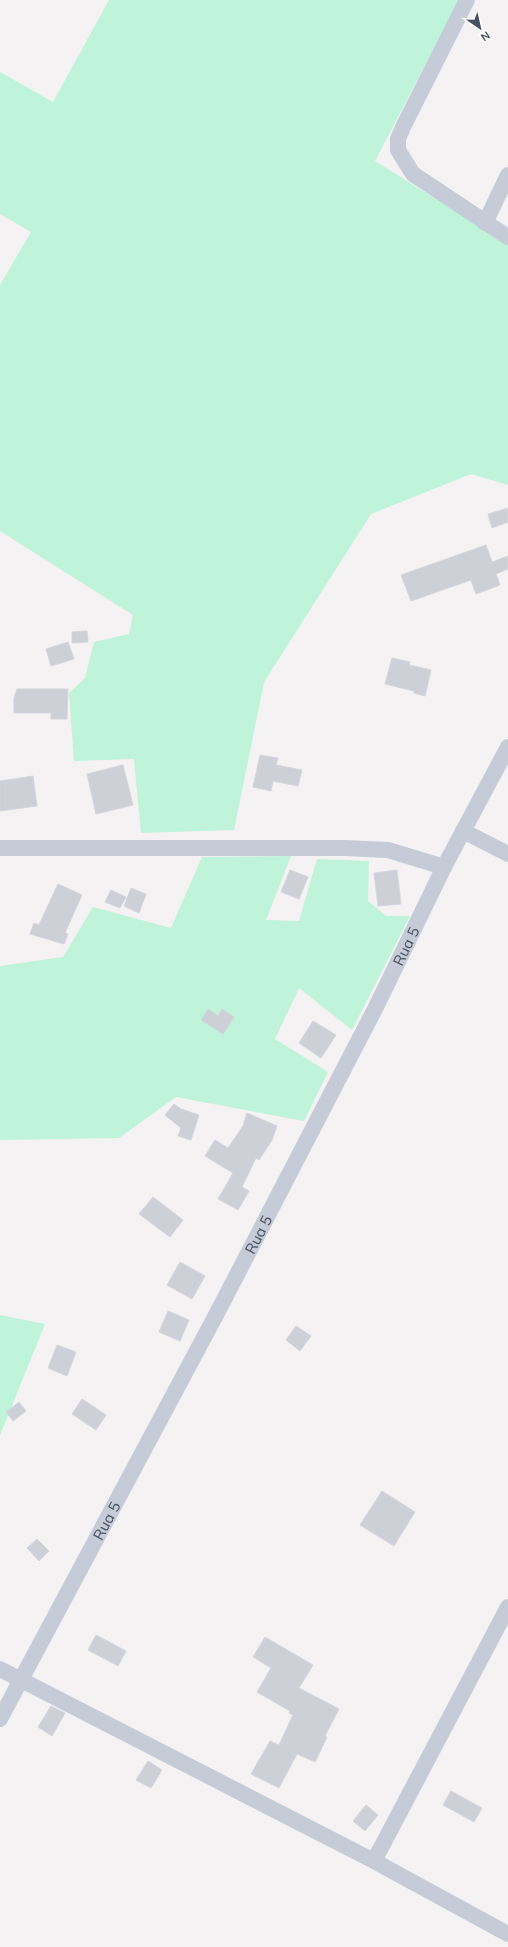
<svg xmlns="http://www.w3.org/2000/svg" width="508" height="1947" font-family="Mulish,sans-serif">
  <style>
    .green { fill: #bff3da }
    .building { fill: #cdd0d6; stroke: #d5d6dd }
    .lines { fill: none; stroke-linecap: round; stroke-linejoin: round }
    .minor { stroke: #c5cbd7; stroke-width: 16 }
    .labels { text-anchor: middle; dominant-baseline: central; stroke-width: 3; stroke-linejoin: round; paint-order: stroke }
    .street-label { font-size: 15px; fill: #485161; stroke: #fff }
  </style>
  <rect width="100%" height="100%" fill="#f4f2f2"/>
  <!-- green -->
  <g class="green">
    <path d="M109 0H459L375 161 508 244V485L471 474 371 514 264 682 234 830 141 833 134 759 74 761 69 693 85 678 94 642 129 634 133 615 0 531V285L31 232 0 214V72L53 102Z"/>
    <path d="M291 856 266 920 299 921 317 859 369 861 368 901 386 916H410L352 1030 299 988 275 1039 328 1072 304 1121 176 1097 119 1138 0 1140V966L63 957 93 907 171 928 202 857Z"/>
    <path d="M0 1315 45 1324 0 1435Z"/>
  </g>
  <!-- building -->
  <g class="building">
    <path d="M508 508V522L492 528 488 514Z"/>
    <path d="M486 545 492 562 508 556V569L496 574 500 585 476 594 471 580 411 601 401 575Z"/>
    <path d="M87 631 88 642 72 643V632Z"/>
    <path d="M68 642 74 659 51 666 46 649Z"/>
    <path d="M392 658 410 662 409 665 431 670 425 696 414 693V691L385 684Z"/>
    <path d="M17 689H68L67 719H51V713H14V698Z"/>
    <path d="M260 755 278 758 276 765 302 770 298 786 273 781 271 791 253 787Z"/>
    <path d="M123 765 133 805 96 814 87 774Z"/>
    <path d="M33 776 37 806 0 811V781Z"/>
    <path d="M290 870 308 877 299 899 281 892Z"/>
    <path d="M397 870 401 904 378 906 374 873Z"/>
    <path d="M58 884 82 895 65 933 68 934 64 944 30 934 34 923 39 925Z"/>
    <path d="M131 888 146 894 139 913 124 906Z"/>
    <path d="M111 890 126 897 120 908 105 902Z"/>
    <path d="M208 1009 218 1016 222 1009 234 1017 223 1034 201 1020Z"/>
    <path d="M313 1021 336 1035 321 1058 299 1043Z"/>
    <path d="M174 1104 181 1109 199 1115 191 1140 178 1136 181 1128 165 1115Z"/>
    <path d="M247 1113 277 1126 272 1140 259 1160 256 1158 242 1187 249 1191 238 1210 218 1199 233 1173 205 1156 215 1140 228 1148 243 1126Z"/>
    <path d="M153 1197 183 1220 170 1237 139 1214Z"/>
    <path d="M180 1262 205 1276 192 1299 167 1285Z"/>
    <path d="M168 1311 189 1320 180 1341 159 1332Z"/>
    <path d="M296 1326 311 1336 300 1351 286 1340Z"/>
    <path d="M57 1345 76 1352 67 1376 48 1368Z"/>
    <path d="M82 1399 106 1415 96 1430 72 1414Z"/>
    <path d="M19 1402 26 1411 13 1421 6 1412Z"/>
    <path d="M382 1491 415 1512 394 1546 360 1525Z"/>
    <path d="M37 1539 49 1551 39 1561 27 1548Z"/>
    <path d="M96 1635 126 1651 118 1666 88 1650Z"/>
    <path d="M265 1637 313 1665 299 1688 339 1709 325 1736 327 1737 315 1762 297 1754 279 1788 251 1774 270 1741 279 1745 293 1715 289 1713 290 1711 257 1692 271 1668 253 1657Z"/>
    <path d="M51 1706 65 1713 52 1736 38 1727Z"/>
    <path d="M148 1761 162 1770 151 1788 136 1780Z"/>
    <path d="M451 1791 482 1808 474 1822 443 1805Z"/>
    <path d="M366 1805 378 1815 365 1831 353 1821Z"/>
  </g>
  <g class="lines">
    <!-- minor -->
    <g class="minor">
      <path d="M467 0 403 127 398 139V150L413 174 508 237"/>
      <path d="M485 223 508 175"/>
      <path d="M463 831 508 854"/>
      <path d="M0 848H345L388 850 444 867"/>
      <path d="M0 1669 374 1861 508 1934"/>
      <path id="s1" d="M0 1719 216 1315 376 1007 444 867 508 747"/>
      <path d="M374 1861 508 1607"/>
    </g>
  </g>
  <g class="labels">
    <!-- street labels -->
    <g class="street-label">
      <text stroke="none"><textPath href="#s1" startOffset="873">Rua 5</textPath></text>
      <text stroke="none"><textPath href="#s1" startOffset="549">Rua 5</textPath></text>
      <text stroke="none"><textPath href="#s1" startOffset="225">Rua 5</textPath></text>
    </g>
  </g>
  <!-- north arrow -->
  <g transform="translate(480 28) rotate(146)" stroke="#ffffff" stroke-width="3" paint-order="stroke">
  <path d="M0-3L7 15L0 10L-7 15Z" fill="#485161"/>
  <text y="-6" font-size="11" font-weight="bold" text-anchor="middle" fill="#485161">N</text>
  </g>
</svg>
